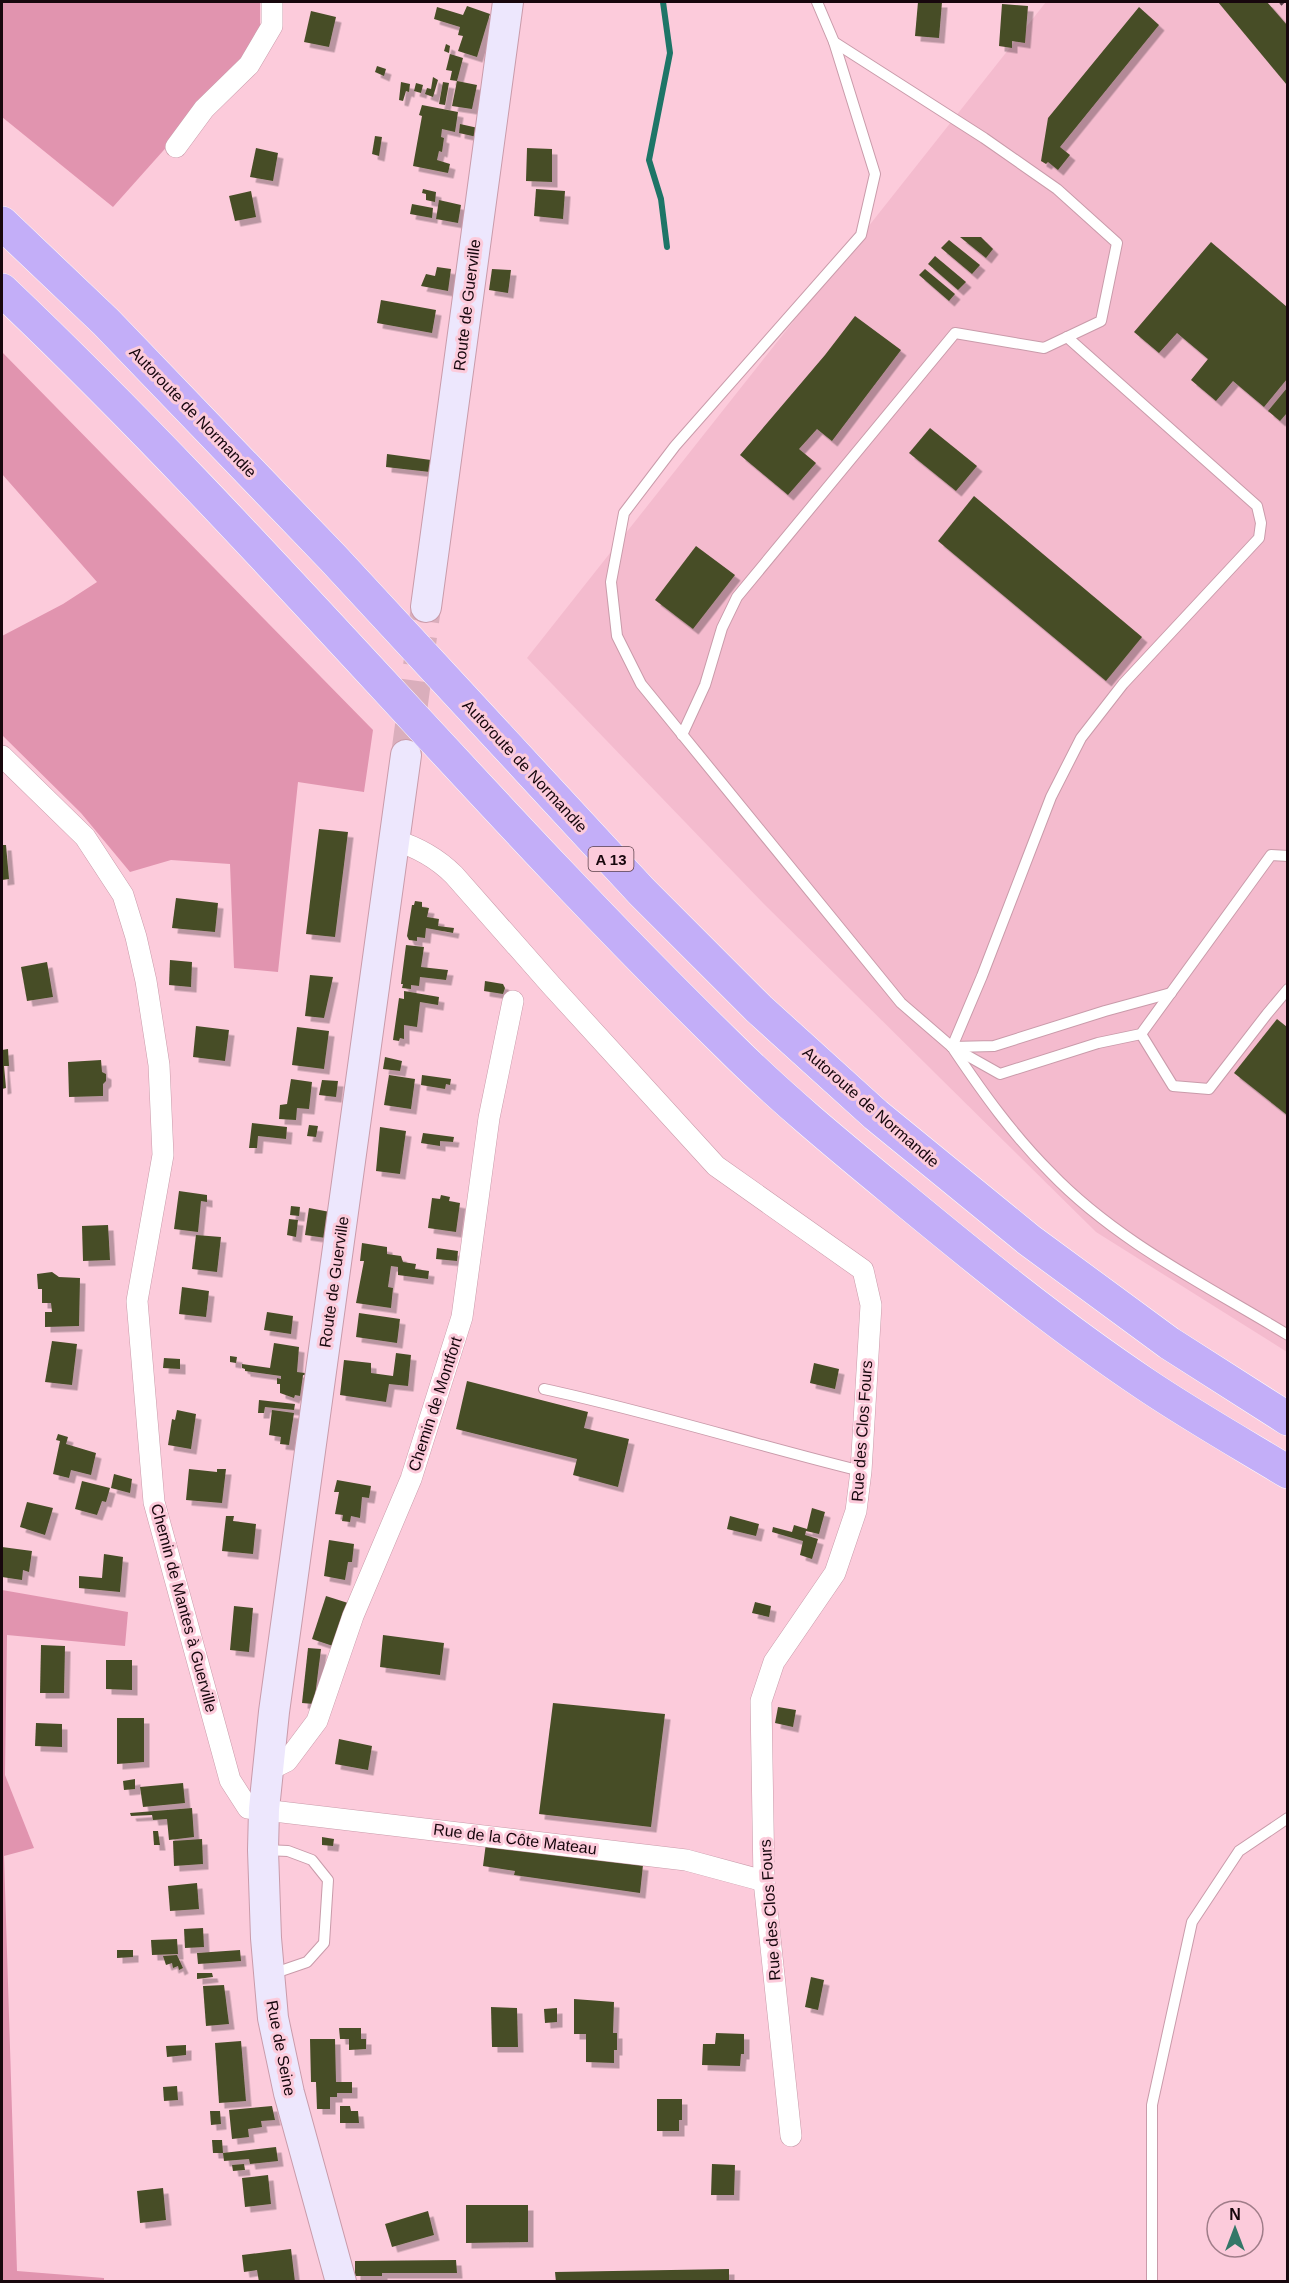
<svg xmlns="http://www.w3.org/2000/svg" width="1289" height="2283" font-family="Helvetica,sans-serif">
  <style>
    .built { fill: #f4bbce }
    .green { fill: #e194af }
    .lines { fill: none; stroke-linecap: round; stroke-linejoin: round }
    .stream { stroke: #1e7567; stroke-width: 6 }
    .building { fill: #474d27; filter: url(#shadow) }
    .secondary-tunnel { stroke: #daaebc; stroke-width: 30; stroke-dasharray: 30 15; stroke-linecap: butt }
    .lane-casing { stroke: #c99baa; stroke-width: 12 }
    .street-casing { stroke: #c99baa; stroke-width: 22 }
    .secondary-casing { stroke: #c99baa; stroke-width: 32 }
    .highway-casing { stroke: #fff; stroke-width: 34 }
    .lane { stroke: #fff; stroke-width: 10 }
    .street { stroke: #fff; stroke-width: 21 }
    .secondary { stroke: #ede7fd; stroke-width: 30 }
    .highway { stroke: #c3aef8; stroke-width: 33 }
    .rail { stroke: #523a42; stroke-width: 4.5; stroke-dasharray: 3 6; stroke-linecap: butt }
    .labels { text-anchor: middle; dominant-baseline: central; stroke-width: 6; stroke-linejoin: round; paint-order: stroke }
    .shield { fill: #fccbdb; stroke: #5c424b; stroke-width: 1.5 }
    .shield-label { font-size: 15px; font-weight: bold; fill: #17070d }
    .street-label { font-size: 16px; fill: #17070d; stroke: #fccbdb }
  </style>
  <defs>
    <filter id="shadow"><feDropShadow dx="5.5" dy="5.5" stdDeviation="0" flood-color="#0004"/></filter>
  </defs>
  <rect width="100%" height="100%" fill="#fccbdb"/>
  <!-- built -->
  <path class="built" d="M1046 2H1287V1352L1096 1232 765 905 527 658Z"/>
  <!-- green -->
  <g class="green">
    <path d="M2 2H260V26L245 59 113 207 2 117Z"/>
    <path d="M2 352 373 730 364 792 298 782 278 972 234 968 230 864 171 860 130 872 81 813 2 735V636L63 604 97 582 2 474Z"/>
    <path d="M2 1590 128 1612 125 1646 7 1635 5 1775 34 1848 4 1856 17 2271 104 2278V2281H2Z"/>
  </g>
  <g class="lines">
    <!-- stream -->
    <path class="stream" d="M663 2 670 53 649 160 661 199 667 247"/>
  </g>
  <!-- building -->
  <g class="building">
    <path d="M918 2H942L939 38 915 36Z"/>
    <path d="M1218 2H1267L1287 25V85Z"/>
    <path d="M1002 4 1028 6 1025 43 1012 41V48L999 46Z"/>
    <path d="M467 6 490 14 477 57 458 51 463 36 458 35 460 27 434 19 437 7 463 15Z"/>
    <path d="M1139 7 1159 25 1060 147 1070 155 1058 170 1048 162 1046 164 1041 161 1048 118Z"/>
    <path d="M311 11 336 17 329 47 304 42Z"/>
    <path d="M446 44 450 46 449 53 444 51Z"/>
    <path d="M450 54 463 58 457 81 477 85 472 109 452 106 457 81 450 80 452 71 446 70Z"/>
    <path d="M377 66 386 69 384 76 375 72Z"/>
    <path d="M433 77 438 80 433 97 425 94 427 88 431 89Z"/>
    <path d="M401 82 410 84 409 92 406 91 403 101 399 100Z"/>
    <path d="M443 82 449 83 445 105 439 104Z"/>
    <path d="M416 83 423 85 421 93 414 91Z"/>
    <path d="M422 105 458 112 455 132 442 129 441 137 444 138 442 152 439 151 437 160 450 164 448 173 413 166 422 116 419 115Z"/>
    <path d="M460 124 478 128 477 137 459 133Z"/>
    <path d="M375 136 382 137 379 156 372 154Z"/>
    <path d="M256 148 278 153 273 181 250 177Z"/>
    <path d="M527 148 552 149V182L526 181Z"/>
    <path d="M423 189 436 192 435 202 426 200V194L422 193Z"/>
    <path d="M536 189 565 191 563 219 534 216Z"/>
    <path d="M251 191 256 217 235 221 229 196Z"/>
    <path d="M439 200 461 205 458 223 436 219Z"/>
    <path d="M412 204 433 208 432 218 410 214Z"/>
    <path d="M960 237H981L993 249 986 258Z"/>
    <path d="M949 240 980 265 972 274 941 248Z"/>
    <path d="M1211 242 1287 307V379L1264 407 1233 381 1216 401 1191 380 1208 359 1177 333 1159 353 1134 332Z"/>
    <path d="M935 256 966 282 958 290 928 264Z"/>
    <path d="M437 267 451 269 448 291 421 286 426 274 435 276Z"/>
    <path d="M492 269 511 270 508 293 489 290Z"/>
    <path d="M925 269 955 294 949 301 919 275Z"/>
    <path d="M381 300 436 310 432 333 377 323Z"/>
    <path d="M855 316 901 350 832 441 817 429 799 449 816 463 788 495 740 455 825 355Z"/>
    <path d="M1287 388V413L1280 421 1268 411Z"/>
    <path d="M930 428 977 466 956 491 909 453Z"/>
    <path d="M387 454 431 460 430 472 386 467Z"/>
    <path d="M974 496 1142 637 1106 681 938 541Z"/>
    <path d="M696 546 735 575 693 629 655 600Z"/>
    <path d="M319 829 348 832 335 937 306 934Z"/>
    <path d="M2 845H6L9 879 2 880Z"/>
    <path d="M176 898 218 903 215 932 172 928Z"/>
    <path d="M415 901 422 902V907L429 908 427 917 439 919 438 926 454 928 453 933 426 928 425 938 417 937V941L409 940 407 936 412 905H414Z"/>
    <path d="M406 945 424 947 421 967 448 970 446 980 420 977 419 986 411 985V989L402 988 403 984H401Z"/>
    <path d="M170 960 192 962 191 987 169 985Z"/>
    <path d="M47 962 53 997 27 1001 21 967Z"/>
    <path d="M310 975 333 977 324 1018 305 1016Z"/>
    <path d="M485 981 503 984 505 988 503 994 484 991Z"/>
    <path d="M404 991 439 997 438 1005 420 1002 417 1027 404 1025V1039L400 1038 399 1041 393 1040 399 998 404 999Z"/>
    <path d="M1277 1019 1287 1027V1115L1234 1073Z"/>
    <path d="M196 1026 229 1030 225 1061 193 1057Z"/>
    <path d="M297 1027 329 1031 324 1069 292 1065Z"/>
    <path d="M8 1049 9 1066H4L6 1088 2 1089V1050Z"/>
    <path d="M385 1057 402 1061 400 1071 383 1069Z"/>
    <path d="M101 1060 102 1072 106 1074V1081L103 1084V1096L69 1097 68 1062Z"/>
    <path d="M389 1075 415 1079 411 1109 384 1105Z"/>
    <path d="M422 1075 451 1079 450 1085 446 1084 445 1089 421 1085Z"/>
    <path d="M291 1079 312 1082 309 1109 297 1108 296 1120 279 1119 280 1105 287 1104Z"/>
    <path d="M322 1080 338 1081 336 1097 319 1095Z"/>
    <path d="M252 1123 287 1127 286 1139 258 1136 257 1148H249Z"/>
    <path d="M309 1125 318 1126 316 1137 307 1136Z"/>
    <path d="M380 1127 406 1131 400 1174 376 1171Z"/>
    <path d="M423 1133 454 1137 453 1142 440 1141V1146L421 1143Z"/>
    <path d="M179 1191 207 1195V1202L201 1201 198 1232 174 1229Z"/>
    <path d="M441 1195 450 1197 449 1201 460 1203 456 1232 428 1228 432 1198 440 1199Z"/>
    <path d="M291 1206 300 1207 299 1216 290 1215Z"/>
    <path d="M309 1208 330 1212 326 1238 305 1235Z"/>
    <path d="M289 1219 298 1220 296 1237 287 1235Z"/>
    <path d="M108 1225 110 1260 83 1261 82 1226Z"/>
    <path d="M196 1235 221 1237 217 1272 192 1269Z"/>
    <path d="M362 1243 387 1247V1254L401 1256 403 1262 416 1264 415 1269 429 1271 428 1279 398 1275V1267L391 1266 388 1287 393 1288 391 1308 356 1303 364 1261H360Z"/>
    <path d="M437 1248 458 1251 457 1261 436 1259Z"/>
    <path d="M52 1272 59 1277 80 1278 79 1326 45 1327V1312H52L51 1303H42V1289H38L37 1274Z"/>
    <path d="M182 1287 209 1291 206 1317 179 1314Z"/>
    <path d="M267 1312 293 1316 291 1334 264 1330Z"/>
    <path d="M359 1313 400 1319 397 1343 356 1337Z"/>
    <path d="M52 1341 77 1344 72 1385 45 1382Z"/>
    <path d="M274 1343 299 1347 297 1372 313 1374V1376L303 1375 300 1396 295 1395 294 1398 280 1393V1384H277V1378L281 1379V1376L245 1371V1369L242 1368V1364L270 1368Z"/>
    <path d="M396 1353 411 1355 408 1386 389 1384 386 1402 340 1395 344 1360 371 1363V1373L393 1376Z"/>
    <path d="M230 1356 237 1357 236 1363 230 1362Z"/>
    <path d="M164 1358 180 1359V1369L163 1368Z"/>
    <path d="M814 1363 839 1369 835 1389 810 1383Z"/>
    <path d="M467 1381 588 1412 584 1428 629 1439 618 1487 573 1475 577 1459 456 1429Z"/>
    <path d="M259 1400 295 1404 294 1410 265 1407 264 1413H258Z"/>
    <path d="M177 1410 196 1414 191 1449 168 1445 172 1419 175 1420Z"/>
    <path d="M272 1410 294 1413 289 1445 280 1444 281 1437 269 1435Z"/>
    <path d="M58 1434 68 1437 66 1444 96 1453 91 1475 71 1470 69 1478 53 1474 60 1441 56 1440Z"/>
    <path d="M189 1469 217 1472V1469H226L222 1503 186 1500Z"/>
    <path d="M114 1474 132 1479 130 1493 111 1488Z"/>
    <path d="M337 1480 371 1486 369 1498 362 1497 360 1518 351 1516 350 1522 342 1521 343 1515 335 1514 339 1492H334Z"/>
    <path d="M82 1481 110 1488 106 1502 102 1501 97 1515 75 1509Z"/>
    <path d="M27 1502 53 1508 45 1535 20 1527Z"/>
    <path d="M812 1508 825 1512 819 1534 806 1531 805 1535 818 1539 812 1559 800 1555 803 1541 772 1532 773 1527 792 1532 794 1525 807 1529Z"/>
    <path d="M226 1516H234L233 1521 256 1524 253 1554 222 1551Z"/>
    <path d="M730 1516 759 1524 756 1536 727 1529Z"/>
    <path d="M329 1540 354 1544 352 1562H348L345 1580 324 1576Z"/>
    <path d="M2 1547 32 1551 29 1572 23 1570 22 1580 2 1577Z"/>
    <path d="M104 1554 123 1557 120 1592 79 1588V1576L102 1578Z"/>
    <path d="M326 1596 348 1603 333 1646 312 1639Z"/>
    <path d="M755 1602 771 1606 769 1617 752 1613Z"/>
    <path d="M234 1606 253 1608 249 1652 230 1650Z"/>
    <path d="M383 1635 444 1643 440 1675 380 1667Z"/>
    <path d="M41 1645 65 1646 64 1693H40Z"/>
    <path d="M308 1648 321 1649 314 1704 302 1703Z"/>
    <path d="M106 1660H132V1690L106 1689Z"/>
    <path d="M553 1703 665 1714 651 1827 539 1814Z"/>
    <path d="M778 1707 796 1710 793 1727 775 1723Z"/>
    <path d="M117 1718H144V1762L117 1764Z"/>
    <path d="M36 1723 62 1724V1747L35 1746Z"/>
    <path d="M339 1739 372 1746 368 1770 335 1764Z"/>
    <path d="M135 1779V1789L124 1790 123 1781Z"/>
    <path d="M183 1783 185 1803 143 1807 140 1787Z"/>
    <path d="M192 1808 194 1837 169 1840 167 1819 153 1820 152 1815 131 1816 130 1813Z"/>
    <path d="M153 1831H158L160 1845H154Z"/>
    <path d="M322 1837 334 1839 333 1846 322 1845Z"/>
    <path d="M202 1839 203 1864 174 1866 173 1841Z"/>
    <path d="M486 1843 643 1865 640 1893 514 1875 515 1871 483 1866Z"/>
    <path d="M197 1883 199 1909 170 1911 168 1886Z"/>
    <path d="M203 1928 204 1947 185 1948 184 1929Z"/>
    <path d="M177 1939 178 1954 152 1955 151 1940Z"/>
    <path d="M117 1950H133V1957L117 1958Z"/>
    <path d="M240 1950 241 1961 198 1964 197 1953Z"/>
    <path d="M177 1955 183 1968 179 1970 178 1966 173 1968 172 1963 166 1965 163 1956Z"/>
    <path d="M197 1973H212L213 1977 197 1979Z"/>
    <path d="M811 1977 824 1980 818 2010 805 2007Z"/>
    <path d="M224 1985 229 2024 206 2026 203 1986Z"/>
    <path d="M574 1999 614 2002 613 2033H617V2050H614V2063L586 2062V2034H574Z"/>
    <path d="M491 2007 517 2008 518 2047H492Z"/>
    <path d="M557 2008V2022L545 2023 544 2009Z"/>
    <path d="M339 2028H361V2039H366V2049L349 2050V2039H340Z"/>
    <path d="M716 2033 744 2034V2054H741L740 2066 702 2065 703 2044H715Z"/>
    <path d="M310 2039H335L336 2082H352V2093H337V2097H330V2109H317L316 2082H311Z"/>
    <path d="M241 2041 246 2101 219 2103 215 2043Z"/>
    <path d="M186 2045V2055L167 2057 166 2046Z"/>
    <path d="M177 2086 178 2100 164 2101 163 2087Z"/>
    <path d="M657 2099H682V2120H679V2131H657Z"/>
    <path d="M272 2106 275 2120 261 2121 262 2127 248 2129 249 2137 232 2139 229 2110Z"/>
    <path d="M340 2106H350L351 2111H358L359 2123H340Z"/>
    <path d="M210 2111H220L221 2124 211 2125Z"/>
    <path d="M212 2140H222L223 2153H213Z"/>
    <path d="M276 2147 278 2161 250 2164 249 2159 224 2161 223 2153Z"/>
    <path d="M244 2164 245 2170 233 2171 232 2165Z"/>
    <path d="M712 2164 735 2165 734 2195H711Z"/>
    <path d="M268 2175 271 2204 245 2207 242 2178Z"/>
    <path d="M163 2188 166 2220 140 2223 137 2191Z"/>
    <path d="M466 2205H528V2242L466 2243Z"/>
    <path d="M428 2211 434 2235 392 2247 385 2224Z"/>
    <path d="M291 2249 295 2282H259L257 2270 244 2272 242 2255Z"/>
    <path d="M456 2260 457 2273H382V2276H355V2261Z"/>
    <path d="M729 2269V2282H556L555 2272Z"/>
  </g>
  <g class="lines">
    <!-- secondary-tunnel -->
    <path class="secondary-tunnel" d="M406 755 426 607"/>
    <defs>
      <g id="lane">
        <path d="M834 42 875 174 861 235 675 446 624 513 611 582 617 636 641 684 901 1003 952 1047 1000 1074 1098 1043 1141 1034 1271 855 1288 856"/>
        <path d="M682 735 705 685 722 628 737 597 955 333 1044 348 1101 321 1117 243 1057 189 984 138 834 42 817 2"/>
        <path d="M1141 1034 1173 1086 1209 1089 1267 1014 1288 989"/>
        <path d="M952 1047 982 976 1051 797 1081 738 1123 684 1259 538 1261 523 1257 506 1067 337"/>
        <path d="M952 1047 994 1046 1105 1011 1171 993"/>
        <path d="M954 1050C983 1093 1013 1135 1050 1172 1117 1242 1206 1285 1288 1335"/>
        <path d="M544 1389C651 1412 755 1445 861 1471"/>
        <path d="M265 1850 288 1851 312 1860 328 1880 324 1943 307 1962 272 1974"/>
        <path d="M1152 2282V2105L1192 1922 1239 1851 1288 1818"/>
      </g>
      <g id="street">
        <path d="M176 147 204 109 249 65 272 26V2"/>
        <path d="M2 756 85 837 123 895 136 937 146 981 159 1065 163 1155 137 1301 154 1502 230 1780 248 1808 686 1860 764 1881"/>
        <path d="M394 840C417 847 437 858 454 875L551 985 716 1166 863 1270 871 1305 861 1471 856 1511 835 1573 774 1662 761 1701 764 1881 791 2136"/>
        <path d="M267 1771 287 1761 317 1721 353 1616 411 1479 462 1317 489 1118 513 1001"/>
      </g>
      <g id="secondary">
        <path d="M426 607 508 2"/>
        <path d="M341 2282 289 2093 273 2018 266 1938 263 1850 264 1809 274 1712 406 755"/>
      </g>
      <g id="highway">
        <path d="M2 223 106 322 333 558 642 892 759 1009 876 1115 1029 1240 1169 1343 1288 1419"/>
        <path d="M2 290C255 530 478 801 728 1045 780 1097 837 1144 894 1191 975 1258 1057 1325 1145 1384 1191 1415 1240 1443 1288 1472"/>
      </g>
    </defs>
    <!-- lane casing -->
    <use href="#lane" class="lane-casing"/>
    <!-- street casing -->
    <use href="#street" class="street-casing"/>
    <!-- secondary casing -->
    <use href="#secondary" class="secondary-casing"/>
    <!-- highway casing -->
    <use href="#highway" class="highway-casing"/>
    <!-- lane -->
    <use href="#lane" class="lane"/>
    <!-- street -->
    <use href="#street" class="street"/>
    <!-- secondary -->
    <use href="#secondary" class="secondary"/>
    <!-- highway -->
    <use href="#highway" class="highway"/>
    <!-- rail -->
    <path class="rail" d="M1281 2 1288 9"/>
  </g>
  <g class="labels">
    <!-- shield labels -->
    <rect class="shield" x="588.5" y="847" width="45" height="24" rx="4.5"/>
    <g class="shield-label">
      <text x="611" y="859">A 13</text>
    </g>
    <!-- street labels -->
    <g class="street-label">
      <text transform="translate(467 305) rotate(-83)">Route de Guerville</text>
      <text transform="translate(193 412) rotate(46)">Autoroute de Normandie</text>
      <text transform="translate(525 766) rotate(47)">Autoroute de Normandie</text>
      <text transform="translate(871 1107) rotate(41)">Autoroute de Normandie</text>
      <text transform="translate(334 1282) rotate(-82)">Route de Guerville</text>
      <text transform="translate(435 1404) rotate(-72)">Chemin de Montfort</text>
      <text transform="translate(862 1431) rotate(-86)">Rue des Clos Fours</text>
      <text transform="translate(184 1608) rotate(75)">Chemin de Mantes à Guerville</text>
      <text transform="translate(515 1839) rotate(7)">Rue de la Côte Mateau</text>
      <text transform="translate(770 1910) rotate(-94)">Rue des Clos Fours</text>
      <text transform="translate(281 2048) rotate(79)">Rue de Seine</text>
    </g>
  </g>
  <!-- border -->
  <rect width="1289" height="2283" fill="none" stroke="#17070d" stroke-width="6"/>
  <!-- north arrow -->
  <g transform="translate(1235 2229)"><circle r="28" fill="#fccbdb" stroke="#a07d89" stroke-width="1.5"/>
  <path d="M0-4.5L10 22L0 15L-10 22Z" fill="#347768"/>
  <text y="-9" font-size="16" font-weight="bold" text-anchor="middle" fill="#17070d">N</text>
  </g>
</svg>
